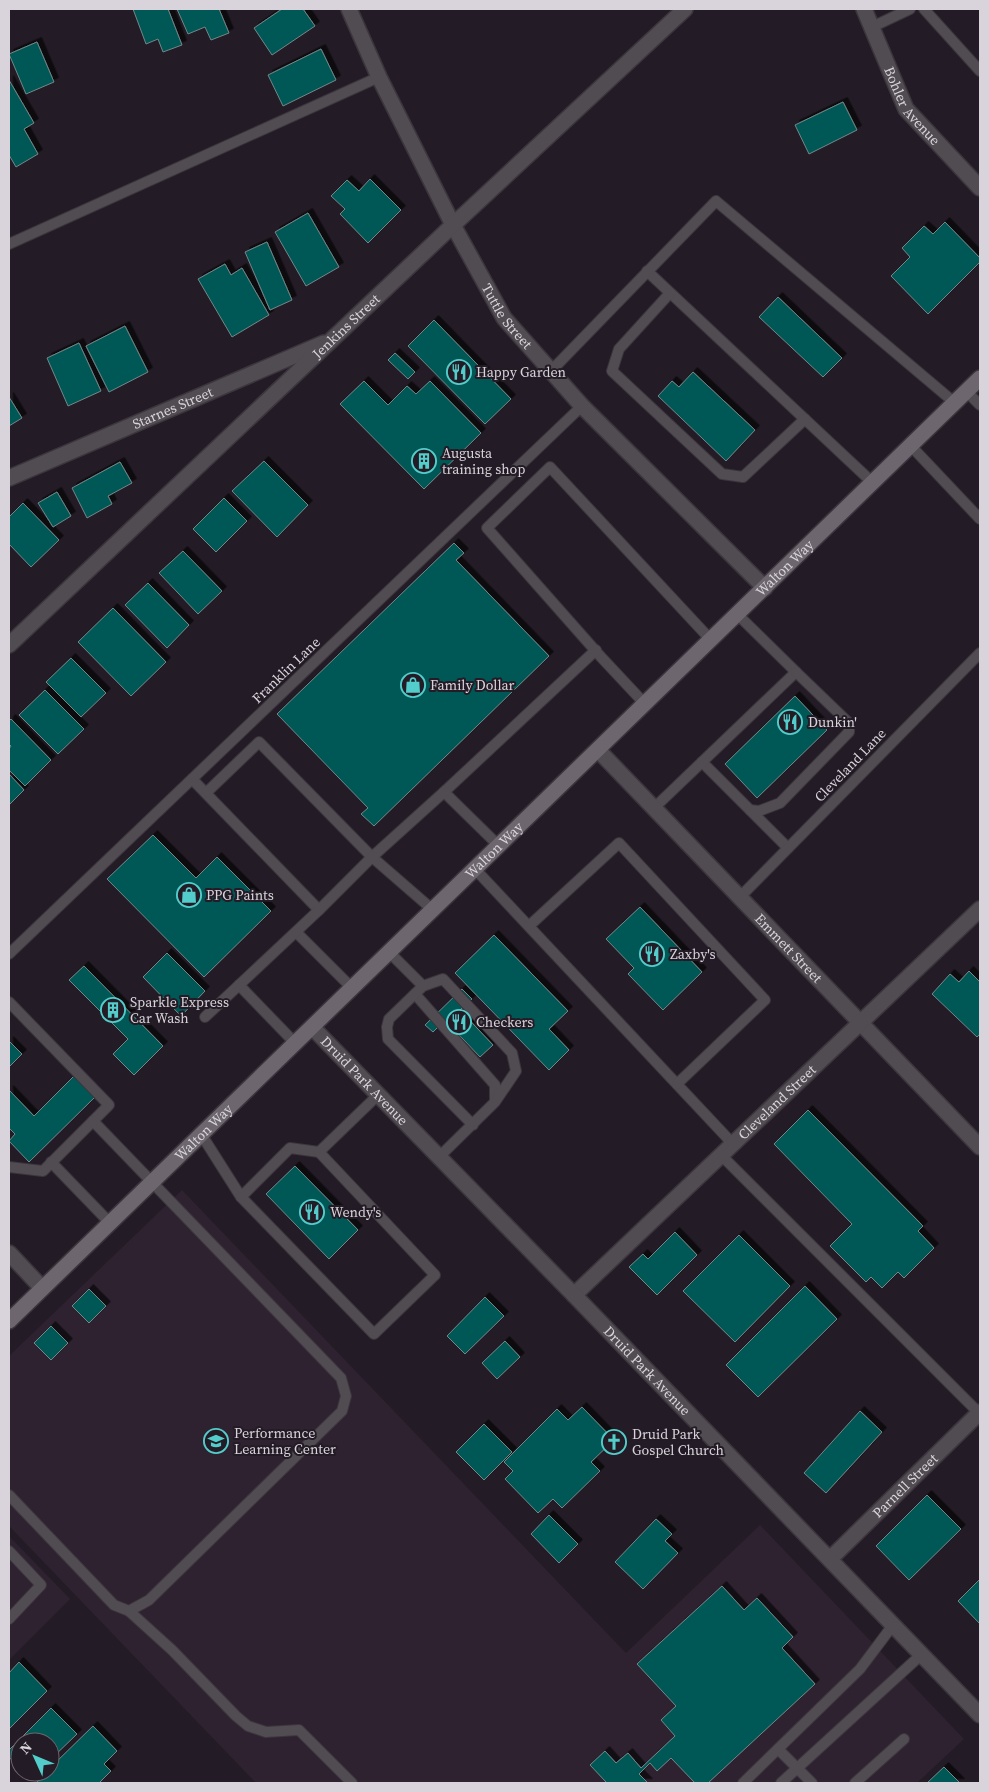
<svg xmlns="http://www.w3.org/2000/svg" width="989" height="1792" font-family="'Source Serif 4',serif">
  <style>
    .built { fill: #2e2230 }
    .building { fill: #015857; stroke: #748787; filter: url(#shadow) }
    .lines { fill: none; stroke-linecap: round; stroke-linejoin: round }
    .service-casing { stroke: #3c353e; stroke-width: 12 }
    .minor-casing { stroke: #3c353e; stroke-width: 18 }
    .tertiary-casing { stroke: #3c353e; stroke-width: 18 }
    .secondary-casing { stroke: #3c353e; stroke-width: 18 }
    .service { stroke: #504c51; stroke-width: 10 }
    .minor { stroke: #504c51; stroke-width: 15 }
    .tertiary { stroke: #504c51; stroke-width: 15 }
    .secondary { stroke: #6d666e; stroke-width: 15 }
    .labels { text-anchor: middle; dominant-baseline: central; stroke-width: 4; stroke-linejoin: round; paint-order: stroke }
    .street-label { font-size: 14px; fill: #d9d4db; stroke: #231b25 }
    .poi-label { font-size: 14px; fill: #d9d4db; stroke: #231b25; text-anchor: start }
  </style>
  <defs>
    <filter id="shadow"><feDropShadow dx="4.5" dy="-4.5" stdDeviation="0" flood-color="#0009"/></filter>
  </defs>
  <rect width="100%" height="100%" fill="#231b25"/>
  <!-- built -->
  <g class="built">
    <path d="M182 1190 626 1653 760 1525 964 1739 917 1783H256L9 1526V1356Z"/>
    <path d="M9 1536 70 1599 9 1660Z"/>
  </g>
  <!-- building -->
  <g class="building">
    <path d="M133 9H168L182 45 163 52 158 39 146 44Z"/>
    <path d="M177 9H219L229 33 211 40 205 27 188 34Z"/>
    <path d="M282 9H303L315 26 272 55 254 28Z"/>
    <path d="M37 42 54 82 26 94 9 54Z"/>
    <path d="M321 49 336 80 283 106 268 75Z"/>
    <path d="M9 80 34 123 24 129 38 154 16 167 9 155Z"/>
    <path d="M843 102 857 130 809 154 795 125Z"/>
    <path d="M370 179 401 210 368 243 340 214 345 209 331 196 347 180 359 191Z"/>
    <path d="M308 213 339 267 306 286 275 232Z"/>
    <path d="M945 222 980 258V262L928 314 891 276 910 257 902 248 924 226 933 234Z"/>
    <path d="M267 242 292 300 270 310 245 252Z"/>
    <path d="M225 264 231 275 242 268 269 315 232 337 198 279Z"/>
    <path d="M778 297 842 358 823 377 759 317Z"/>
    <path d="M434 320 511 399 485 424 408 346Z"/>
    <path d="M125 326 148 372 109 392 86 346Z"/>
    <path d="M79 343 101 391 68 406 47 358Z"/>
    <path d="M395 353 415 372 408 379 388 360Z"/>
    <path d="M693 372 755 430 726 461 658 396 672 381 679 387Z"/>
    <path d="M364 381 388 405 407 386 416 394 430 381 481 433 424 489 340 404Z"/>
    <path d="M9 397 22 418 9 426Z"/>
    <path d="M264 461 308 505 277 537 232 491Z"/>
    <path d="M120 462 132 483 108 496 112 504 87 518 72 488Z"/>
    <path d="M57 492 71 516 53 527 38 503Z"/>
    <path d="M224 498 247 521 216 552 193 529Z"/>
    <path d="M23 503 59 540 31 567 9 544V517Z"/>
    <path d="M454 543 464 553 456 560 549 656 374 826 361 814 368 808 277 714Z"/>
    <path d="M183 551 222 591 198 614 159 573Z"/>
    <path d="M148 583 189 625 167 648 125 605Z"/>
    <path d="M113 608 166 662 131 696 78 642Z"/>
    <path d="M71 658 106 693 81 717 46 682Z"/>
    <path d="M45 690 84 729 58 754 19 715Z"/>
    <path d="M795 696 827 730 757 798 725 764Z"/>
    <path d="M11 719 51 760 25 786 9 770V749L11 746 9 744V721Z"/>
    <path d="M9 774 24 790 9 805Z"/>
    <path d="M153 835 196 878 217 857 271 911 204 977 107 879Z"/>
    <path d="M640 907 702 972 663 1010 628 974 634 968 606 939Z"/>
    <path d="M494 935 568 1011 549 1029 569 1050 549 1070 455 973Z"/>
    <path d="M167 953 205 991 181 1016 143 977Z"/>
    <path d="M84 966 163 1046 134 1075 113 1054 128 1039 69 980Z"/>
    <path d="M969 971 980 982V1034L977 1037 932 994 950 974 959 982Z"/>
    <path d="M462 989 472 999 460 1010 493 1045 480 1057 445 1020 433 1032 425 1025Z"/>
    <path d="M9 1041 22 1054 9 1067Z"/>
    <path d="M74 1076 95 1097 29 1162 9 1141 15 1134 9 1128V1090L34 1116Z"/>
    <path d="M808 1110 923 1226 918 1231 934 1248 904 1278 898 1272 882 1288 871 1277 866 1282 830 1246 852 1224 774 1144Z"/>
    <path d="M295 1166 358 1230 329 1259 266 1194Z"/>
    <path d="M675 1232 697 1255 657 1295 629 1267 643 1254 648 1259Z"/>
    <path d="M739 1235 790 1286 735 1342 683 1291Z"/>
    <path d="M805 1286 837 1319 758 1397 726 1365Z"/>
    <path d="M89 1289 106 1306 89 1323 72 1306Z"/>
    <path d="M485 1297 504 1316 465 1354 447 1336Z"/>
    <path d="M51 1326 68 1343 51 1360 34 1343Z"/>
    <path d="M505 1341 520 1357 497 1379 482 1363Z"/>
    <path d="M582 1407 614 1440 591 1462 600 1471 562 1508 553 1499 538 1513 505 1479 513 1471 504 1462 557 1409 568 1420Z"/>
    <path d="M860 1411 882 1432 826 1493 804 1473Z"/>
    <path d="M484 1424 512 1452 484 1480 456 1452Z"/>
    <path d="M927 1495 961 1529 909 1580 876 1546Z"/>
    <path d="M549 1515 578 1544 559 1563 531 1534Z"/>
    <path d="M656 1519 672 1534 665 1541 678 1553 643 1589 615 1562Z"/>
    <path d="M980 1579V1624L958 1601Z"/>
    <path d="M722 1586 744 1610 757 1598 793 1637 782 1648 815 1684 708 1783H695L671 1758 657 1771 650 1763 639 1774 648 1783H605L606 1782 590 1765 605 1751 616 1763 628 1753 641 1768 675 1736 661 1720 676 1706 637 1664Z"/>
    <path d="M19 1662 47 1691 9 1729V1673Z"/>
    <path d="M51 1708 77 1734 50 1760V1742H20V1769L9 1757V1750Z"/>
    <path d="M93 1726 117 1751 104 1764 111 1771 99 1783H36L46 1772H50V1768Z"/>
    <path d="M944 1767 960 1783H927Z"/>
    <path d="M23 1772H38L30 1779Z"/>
  </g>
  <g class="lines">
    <defs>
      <g id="service">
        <path d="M924 9 980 71"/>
        <path d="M872 27 910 9"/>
        <path d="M9 244 379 77"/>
        <path d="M647 271 873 483"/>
        <path d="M670 293 619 349 612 371 722 474 743 477 805 419"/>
        <path d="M551 371 716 201 955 403"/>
        <path d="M967 392 980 405"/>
        <path d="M911 446 980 519"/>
        <path d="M645 704 601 657 487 528 550 467 711 640"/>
        <path d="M702 762 788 848"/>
        <path d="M192 779 319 910"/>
        <path d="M444 792 499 846"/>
        <path d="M206 793 259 742 372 857 433 910"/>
        <path d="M654 808 796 672 737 614"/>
        <path d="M750 810 759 811 780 803 849 732V723L796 672"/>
        <path d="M475 869 733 1144"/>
        <path d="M740 897 980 653"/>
        <path d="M529 926 619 843 765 1000 677 1084"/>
        <path d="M296 932 352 988"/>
        <path d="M389 952 423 986"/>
        <path d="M9 954 582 406"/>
        <path d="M239 985 295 1043"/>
        <path d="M415 994 495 1085V1101"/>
        <path d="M9 1002 109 1105 43 1171 9 1167"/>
        <path d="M205 1017 319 910 372 857 444 792 596 650"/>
        <path d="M201 1134 241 1197 290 1148 319 1152 378 1095"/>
        <path d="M721 1155 980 1414"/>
        <path d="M439 1157 495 1102 516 1071 512 1053 443 979 423 986 389 1019 387 1027 388 1039 473 1125"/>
        <path d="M51 1162 110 1223"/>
        <path d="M241 1197 374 1334 435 1275 319 1152"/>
        <path d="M9 1495 114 1605 129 1611 149 1600 342 1411 346 1396 341 1378 93 1121"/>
        <path d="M9 1551 41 1585 9 1619"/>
        <path d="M129 1611 172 1650 236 1716 248 1726 266 1732 299 1730 352 1783"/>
        <path d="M778 1749 812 1783"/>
        <path d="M743 1783 860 1669 893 1625"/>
        <path d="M781 1783 922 1654"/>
        <path d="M855 1783 904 1739"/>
      </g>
      <g id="minor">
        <path id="s1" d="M349 9 379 77 453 225 504 318 582 406 765 588"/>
        <path id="s2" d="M864 9 906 109 980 188"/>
        <path id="s3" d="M9 478 324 343"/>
        <path id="s4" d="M9 645 453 225 685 9"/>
        <path id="s5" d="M598 750 980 1147"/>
        <path id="s6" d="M574 1295 980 909"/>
        <path id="s7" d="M830 1559 980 1412"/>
      </g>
      <g id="tertiary">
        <path id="s8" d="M312 1027 574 1295 980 1715"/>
        <path d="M9 1253 42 1288"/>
      </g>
      <g id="secondary">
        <path id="s9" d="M9 1321 980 378"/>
      </g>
    </defs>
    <!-- service casing -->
    <use href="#service" class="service-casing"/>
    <!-- minor casing -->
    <use href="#minor" class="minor-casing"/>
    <!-- tertiary casing -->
    <use href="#tertiary" class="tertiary-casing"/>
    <!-- secondary casing -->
    <use href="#secondary" class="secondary-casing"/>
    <!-- service -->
    <use href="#service" class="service"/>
    <!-- minor -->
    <use href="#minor" class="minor"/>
    <!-- tertiary -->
    <use href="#tertiary" class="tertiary"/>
    <!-- secondary -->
    <use href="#secondary" class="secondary"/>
  </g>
  <!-- icons -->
  <defs>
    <symbol id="restaurant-ring" viewBox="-11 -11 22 22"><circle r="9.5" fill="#231b25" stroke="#53cdcb" stroke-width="1.5"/><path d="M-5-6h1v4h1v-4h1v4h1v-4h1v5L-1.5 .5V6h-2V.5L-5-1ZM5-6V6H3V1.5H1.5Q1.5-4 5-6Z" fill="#53cdcb"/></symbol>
    <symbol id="building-ring" viewBox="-11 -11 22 22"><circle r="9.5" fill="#231b25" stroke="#53cdcb" stroke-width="1.5"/><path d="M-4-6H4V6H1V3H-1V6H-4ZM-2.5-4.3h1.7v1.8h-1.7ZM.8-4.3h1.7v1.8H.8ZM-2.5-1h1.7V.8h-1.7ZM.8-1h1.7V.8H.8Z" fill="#53cdcb"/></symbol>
    <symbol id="shop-ring" viewBox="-11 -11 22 22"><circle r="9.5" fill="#231b25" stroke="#53cdcb" stroke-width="1.5"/><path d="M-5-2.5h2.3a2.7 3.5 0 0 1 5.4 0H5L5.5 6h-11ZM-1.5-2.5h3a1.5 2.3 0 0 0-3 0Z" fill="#53cdcb"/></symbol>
    <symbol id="school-ring" viewBox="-11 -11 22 22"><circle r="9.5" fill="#231b25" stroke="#53cdcb" stroke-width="1.5"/><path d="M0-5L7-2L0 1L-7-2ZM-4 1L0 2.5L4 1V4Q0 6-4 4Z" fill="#53cdcb"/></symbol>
    <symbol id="church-ring" viewBox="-11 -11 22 22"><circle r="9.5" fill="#231b25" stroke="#53cdcb" stroke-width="1.5"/><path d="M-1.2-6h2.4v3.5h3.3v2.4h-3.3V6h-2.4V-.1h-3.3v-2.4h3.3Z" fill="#53cdcb"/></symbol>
  </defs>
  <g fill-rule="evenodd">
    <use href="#restaurant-ring" x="445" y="358" width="28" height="28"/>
    <use href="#building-ring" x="410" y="447" width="28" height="28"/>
    <use href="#shop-ring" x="399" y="671" width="28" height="28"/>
    <use href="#restaurant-ring" x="776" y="708" width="28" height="28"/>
    <use href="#shop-ring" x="175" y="881" width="28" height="28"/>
    <use href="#restaurant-ring" x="638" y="940" width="28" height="28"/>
    <use href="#building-ring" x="99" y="996" width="28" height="28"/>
    <use href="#restaurant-ring" x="445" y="1008" width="28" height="28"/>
    <use href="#restaurant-ring" x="298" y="1198" width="28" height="28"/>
    <use href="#school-ring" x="202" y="1427" width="28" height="28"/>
    <use href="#church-ring" x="600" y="1428" width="28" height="28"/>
  </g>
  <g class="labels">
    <!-- street labels -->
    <g class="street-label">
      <text stroke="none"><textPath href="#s2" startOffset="109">Bohler Avenue</textPath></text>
      <text stroke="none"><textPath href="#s1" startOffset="346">Tuttle Street</textPath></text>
      <text stroke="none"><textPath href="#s4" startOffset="464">Jenkins Street</textPath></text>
      <text stroke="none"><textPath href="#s3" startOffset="178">Starnes Street</textPath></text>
      <text stroke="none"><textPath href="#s9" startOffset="1081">Walton Way</textPath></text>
      <text transform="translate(286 670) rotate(-44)">Franklin Lane</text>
      <text transform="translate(850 765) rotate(-46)">Cleveland Lane</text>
      <text stroke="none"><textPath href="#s9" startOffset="676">Walton Way</textPath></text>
      <text stroke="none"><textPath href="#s5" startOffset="275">Emmett Street</textPath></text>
      <text stroke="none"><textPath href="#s8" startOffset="75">Druid Park Avenue</textPath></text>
      <text stroke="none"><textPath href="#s6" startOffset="280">Cleveland Street</textPath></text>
      <text stroke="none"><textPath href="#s9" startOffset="271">Walton Way</textPath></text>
      <text stroke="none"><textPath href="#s8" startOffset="480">Druid Park Avenue</textPath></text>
      <text stroke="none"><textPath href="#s7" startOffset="105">Parnell Street</textPath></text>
    </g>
    <!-- poi labels -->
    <g class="poi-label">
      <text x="476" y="372">Happy Garden</text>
      <text x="442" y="453">Augusta<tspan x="442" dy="16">training shop</tspan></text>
      <text x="430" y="685">Family Dollar</text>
      <text x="808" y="722">Dunkin'</text>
      <text x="206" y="895">PPG Paints</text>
      <text x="670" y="954">Zaxby's</text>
      <text x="130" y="1002">Sparkle Express<tspan x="130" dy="16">Car Wash</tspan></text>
      <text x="476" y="1022">Checkers</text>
      <text x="330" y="1212">Wendy's</text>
      <text x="234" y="1433">Performance<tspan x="234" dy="16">Learning Center</tspan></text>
      <text x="632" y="1434">Druid Park<tspan x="632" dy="16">Gospel Church</tspan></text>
    </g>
  </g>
  <!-- border -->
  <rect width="989" height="1792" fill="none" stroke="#d9d4db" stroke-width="20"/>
  <!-- north arrow -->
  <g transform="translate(35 1757) rotate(314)"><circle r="24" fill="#231b25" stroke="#6c656e"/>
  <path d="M0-4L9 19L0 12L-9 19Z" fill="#53cdcb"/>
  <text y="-8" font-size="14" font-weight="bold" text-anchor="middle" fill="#d9d4db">N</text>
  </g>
</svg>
